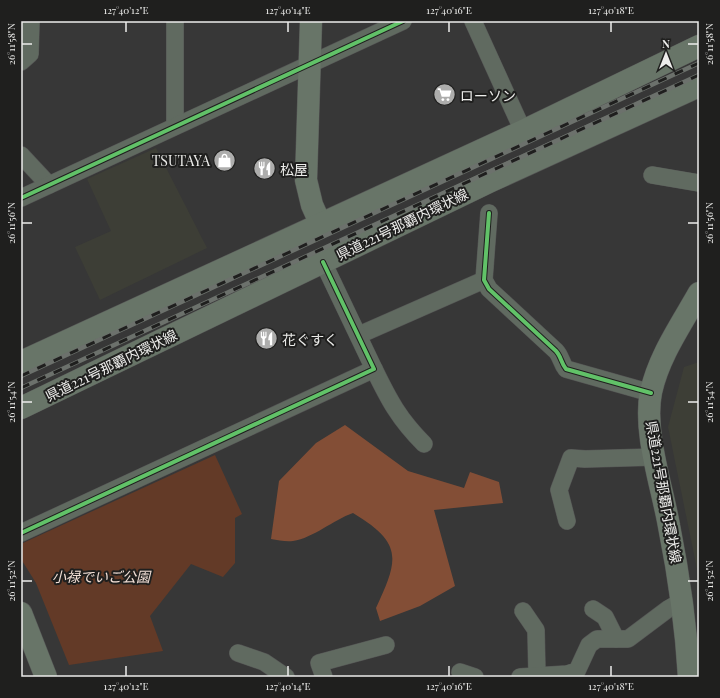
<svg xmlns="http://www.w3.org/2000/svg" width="720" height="698" font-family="'Playfair Display','Noto Sans JP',serif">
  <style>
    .built { fill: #3d3e36 }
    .green { fill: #633a27 }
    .forest { fill: #834e36 }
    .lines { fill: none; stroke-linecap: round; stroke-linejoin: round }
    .street-casing { stroke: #545454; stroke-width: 18 }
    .secondary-casing { stroke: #545454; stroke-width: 23 }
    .street { stroke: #606a60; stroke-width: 17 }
    .secondary { stroke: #687568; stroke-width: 22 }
    .rail-casing { stroke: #6c716c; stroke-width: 4.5 }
    .rail { stroke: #1f1f1e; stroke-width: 3; stroke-dasharray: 9; stroke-linecap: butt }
    .cycleway-casing { stroke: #1f1f1e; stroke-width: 6 }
    .cycleway { stroke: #61c268; stroke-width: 4 }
    .ticks { fill: none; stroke: #ededeb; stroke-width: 1.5 }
    .labels { text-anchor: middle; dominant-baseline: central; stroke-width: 4; stroke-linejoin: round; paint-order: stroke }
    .poi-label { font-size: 14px; fill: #ededeb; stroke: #1f1f1e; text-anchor: start }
    .street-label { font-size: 14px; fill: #ededeb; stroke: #1f1f1e }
    .park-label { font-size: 14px; font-style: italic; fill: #f2dfd6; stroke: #1f1f1e }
    .neatline { fill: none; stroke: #ededeb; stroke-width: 1.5 }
    .ticks-label { font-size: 10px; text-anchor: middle; fill: #ededeb }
  </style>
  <rect width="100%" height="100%" fill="#373737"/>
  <!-- built -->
  <g class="built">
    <path d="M156 148 207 248 100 300 75 247 111 231 87 179Z"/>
    <path d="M699 362V579L668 427 684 367Z"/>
  </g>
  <!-- green -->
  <path class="green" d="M215 455 242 514 235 518V563L223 577 191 564 150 616 163 651 69 665 36 583 21 559 23 543Z"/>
  <!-- forest -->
  <path class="forest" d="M345 425 408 471 464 488 470 472 499 482 503 503 434 510 455 586 420 606 380 621 376 608C399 559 403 543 353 513 333 520 313 538 293 541 286 542 278 540 271 539L279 481 316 443Z"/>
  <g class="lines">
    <defs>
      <g id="street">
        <path d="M175 21V126"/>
        <path d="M473 21 523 131"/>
        <path d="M21 62 30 54 31 21"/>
        <path d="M21 155 49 185"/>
        <path d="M652 175 699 183"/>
        <path d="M21 198 403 21"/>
        <path d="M489 213 484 280 489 289 556 351C561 356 561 363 566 369L651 393"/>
        <path d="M359 335 484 280"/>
        <path d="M374 369C389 400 399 419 424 444"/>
        <path d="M567 521 559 490 571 458 585 459 655 457"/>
        <path d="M21 533 374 369 323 262"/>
        <path d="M593 609 605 617 616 639"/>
        <path d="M523 611 536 630 537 675"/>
        <path d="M238 653 264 662 286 677"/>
        <path d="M460 672 475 677"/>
        <path d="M324 677 319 663 386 645"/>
        <path d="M520 677 567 674 577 671 589 645 597 639H628L668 609 682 601"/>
      </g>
      <g id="secondary">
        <path d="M311 21 306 180 312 205 321 225"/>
        <path d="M21 362 523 131 699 46"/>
        <path d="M21 408 491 181 699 86"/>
        <path d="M21 613 46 677"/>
        <path d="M689 677C686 626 679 576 669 526 662 486 643 432 651 392 659 356 681 325 699 293"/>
      </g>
    </defs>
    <!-- street casing -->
    <use href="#street" class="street-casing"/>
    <!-- secondary casing -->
    <use href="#secondary" class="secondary-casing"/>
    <!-- street -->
    <use href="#street" class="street"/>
    <!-- secondary -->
    <use href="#secondary" class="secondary"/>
    <defs>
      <g id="rail">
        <path d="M21 376 699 63"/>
        <path d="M21 388 699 75"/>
      </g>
    </defs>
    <!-- rail casing -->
    <use href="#rail" class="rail-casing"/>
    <!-- rail -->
    <use href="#rail" class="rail"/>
    <defs>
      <g id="cycleway">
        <path d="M21 198 403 21"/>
        <path d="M489 213 484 280 489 289 556 351C561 356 561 363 566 369L651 393"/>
        <path d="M21 533 374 369 323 262"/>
      </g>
    </defs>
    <!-- cycleway casing -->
    <use href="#cycleway" class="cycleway-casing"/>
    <!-- cycleway -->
    <use href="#cycleway" class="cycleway"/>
  </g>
  <!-- ticks -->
  <path class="ticks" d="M126 22V32M288 22V32M449 22V32M611 22V32M22 44H32M688 44H698M22 223H32M688 223H698M22 402H32M688 402H698M22 581H32M688 581H698M126 666V676M288 666V676M449 666V676M611 666V676"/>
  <!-- icons -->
  <defs>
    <symbol id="supermarket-disc" viewBox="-11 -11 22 22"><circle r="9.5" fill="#adadac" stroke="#1f1f1e"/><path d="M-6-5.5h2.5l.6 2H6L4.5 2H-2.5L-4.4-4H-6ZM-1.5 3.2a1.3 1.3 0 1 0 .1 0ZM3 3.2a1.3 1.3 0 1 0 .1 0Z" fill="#fff"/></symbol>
    <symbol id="shop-disc" viewBox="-11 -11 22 22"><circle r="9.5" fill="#adadac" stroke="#1f1f1e"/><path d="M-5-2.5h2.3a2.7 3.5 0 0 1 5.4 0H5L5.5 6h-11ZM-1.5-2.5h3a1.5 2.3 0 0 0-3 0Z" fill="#fff"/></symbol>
    <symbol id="restaurant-disc" viewBox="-11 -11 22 22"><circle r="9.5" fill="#adadac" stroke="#1f1f1e"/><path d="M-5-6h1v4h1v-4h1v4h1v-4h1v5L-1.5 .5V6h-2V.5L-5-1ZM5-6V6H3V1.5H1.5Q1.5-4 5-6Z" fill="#fff"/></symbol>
  </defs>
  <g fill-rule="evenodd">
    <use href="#supermarket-disc" x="432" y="82" width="25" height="25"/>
    <use href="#shop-disc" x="212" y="148" width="25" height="25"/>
    <use href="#restaurant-disc" x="252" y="156" width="25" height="25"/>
    <use href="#restaurant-disc" x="254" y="326" width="25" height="25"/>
  </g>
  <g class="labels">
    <!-- poi labels -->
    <g class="poi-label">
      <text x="460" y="95">ローソン</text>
      <text x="210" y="160" text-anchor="end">TSUTAYA</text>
      <text x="280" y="169">松屋</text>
      <text x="282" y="339">花ぐすく</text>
    </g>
    <!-- street labels -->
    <g class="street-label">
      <text transform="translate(402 224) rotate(-26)">県道221号那覇内環状線</text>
      <text transform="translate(111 365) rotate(-26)">県道221号那覇内環状線</text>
      <text transform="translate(664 492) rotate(80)">県道221号那覇内環状線</text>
    </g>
    <!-- park labels -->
    <g class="park-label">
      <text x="101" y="576">小禄でいご公園</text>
    </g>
  </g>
  <!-- border -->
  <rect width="720" height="698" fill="none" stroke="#1f1f1e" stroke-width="44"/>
  <!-- north arrow -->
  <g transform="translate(666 54)" stroke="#1f1f1e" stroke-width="3" paint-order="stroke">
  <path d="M0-3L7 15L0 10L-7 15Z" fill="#ededeb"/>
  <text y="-6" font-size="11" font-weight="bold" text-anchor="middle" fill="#ededeb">N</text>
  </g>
  <rect x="22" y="22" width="676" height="654" class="neatline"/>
  <g class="ticks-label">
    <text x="126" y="14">127°40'12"E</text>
    <text x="288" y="14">127°40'14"E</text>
    <text x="449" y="14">127°40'16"E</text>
    <text x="611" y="14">127°40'18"E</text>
    <text transform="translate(11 44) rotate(-90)" y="4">26°11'58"N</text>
    <text transform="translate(709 44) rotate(-90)" y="4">26°11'58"N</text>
    <text transform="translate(11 223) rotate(-90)" y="4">26°11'56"N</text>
    <text transform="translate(709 223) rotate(-90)" y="4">26°11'56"N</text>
    <text transform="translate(11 402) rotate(-90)" y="4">26°11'54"N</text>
    <text transform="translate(709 402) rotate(-90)" y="4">26°11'54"N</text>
    <text transform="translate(11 581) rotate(-90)" y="4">26°11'52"N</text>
    <text transform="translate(709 581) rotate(-90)" y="4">26°11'52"N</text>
    <text x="126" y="690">127°40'12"E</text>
    <text x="288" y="690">127°40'14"E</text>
    <text x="449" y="690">127°40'16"E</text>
    <text x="611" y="690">127°40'18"E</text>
  </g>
</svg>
